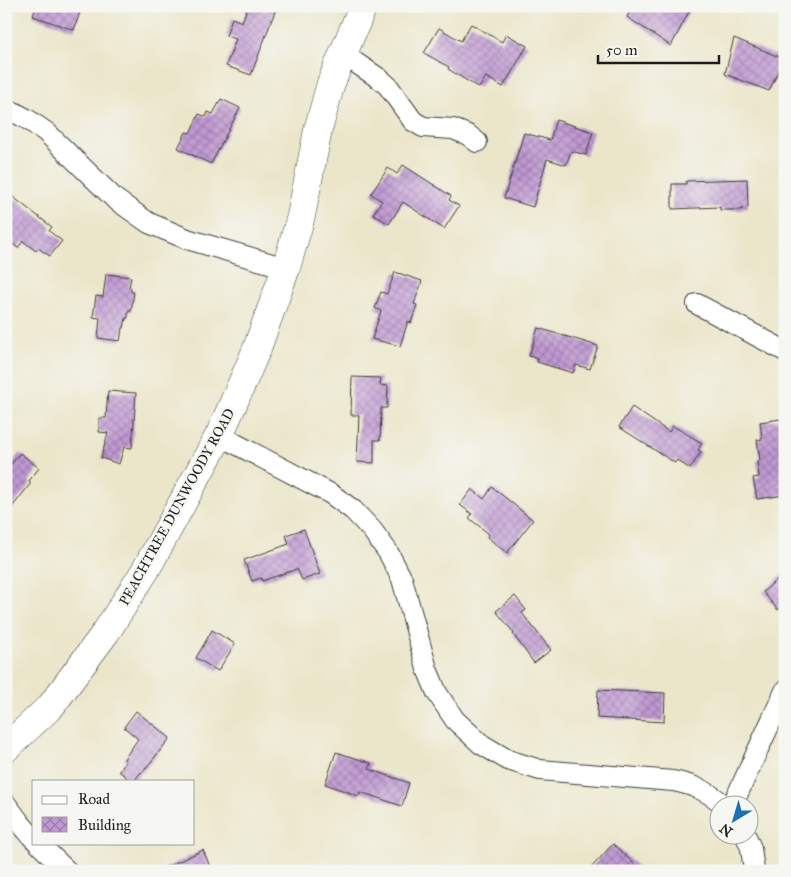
<svg xmlns="http://www.w3.org/2000/svg" width="791" height="877" font-family="'IM FELL Great Primer',serif">
  <style>
    .building { fill: url(#building-cross-hatch) }
    .lines { fill: none; stroke-linecap: round; stroke-linejoin: round }
    .street-casing { stroke: #3b3a36; stroke-width: 22 }
    .secondary-casing { stroke: #3b3a36; stroke-width: 29 }
    .street { stroke: #fff; stroke-width: 20 }
    .secondary { stroke: #fff; stroke-width: 28 }
    .labels { text-anchor: middle; dominant-baseline: central; stroke-width: 5; stroke-linejoin: round; paint-order: stroke }
    .street-label { font-size: 14px; fill: #1c1c1c; stroke: #f6f6f2 }
  </style>
  <defs>
    <pattern id="building-cross-hatch" width="8" height="8" patternUnits="userSpaceOnUse" patternTransform="scale(1.25)"><rect width="8" height="8" fill="#c099d3"/><path d="M0 0l8 8M0 8l8-8" fill="none" stroke="#9b7caa"/></pattern>
  </defs>
  <rect width="100%" height="100%" fill="#f6f6f2"/>
  <filter id="ink" filterUnits="userSpaceOnUse"><feTurbulence type="fractalNoise" baseFrequency=".02" numOctaves="2"/><feDisplacementMap in="SourceGraphic" scale="10" xChannelSelector="R" yChannelSelector="G"/><feConvolveMatrix kernelMatrix="1 2 1 2 8 2 1 2 1" color-interpolation-filters="sRGB"/></filter>
  <filter id="wash" filterUnits="userSpaceOnUse"><feTurbulence type="fractalNoise" baseFrequency=".0096" numOctaves="4" result="noise"/><feDisplacementMap in="SourceGraphic" scale="20" xChannelSelector="R" yChannelSelector="G"/><feGaussianBlur stdDeviation="1.12" result="paint"/><feColorMatrix in="noise" values="0 0 0 0 0 0 0 0 0 0 0 0 0 0 0 0 0 1.4 0 .05"/><feComposite in="paint" operator="in"/></filter>
  <g filter="url(#wash)">
    <rect width="100%" height="100%" fill="#ebe6ca"/>
    <g id="blocks">
      <!-- building -->
      <g class="building">
        <path d="M36 6H82L74 30 33 16Z"/>
        <path d="M248 6H277L251 75 226 66 236 39 226 36 232 18 242 22Z"/>
        <path d="M633 6H692L671 46 627 17Z"/>
        <path d="M471 24 502 42 506 34 527 46 503 87 486 77 479 88 448 69 449 67 424 53 439 28 461 41Z"/>
        <path d="M734 38 784 59 769 91 725 74Z"/>
        <path d="M221 99 240 108 211 164 178 148 186 132 190 133 199 114 206 117 208 112 213 114Z"/>
        <path d="M556 120 593 132 586 155 571 151 566 165 547 159 533 207 504 198 524 133 550 140Z"/>
        <path d="M403 165 451 196 449 200 459 206 444 229 403 202 389 224 373 214 382 201 371 194 388 168 397 174Z"/>
        <path d="M747 179 748 207 742 208V210H720V207L672 209V184H686V181Z"/>
        <path d="M13 197 52 227 49 231 62 241 50 256 38 248 36 251 23 241 18 248 6 239V206Z"/>
        <path d="M395 272 422 281 414 304 417 305 411 323 408 321 400 346 372 339 381 311 375 308 381 292 387 294Z"/>
        <path d="M106 274 131 277 129 287 131 288V292H134L131 311H128V318H126L124 328 122 329 120 341 98 338 100 318 93 317 96 296 103 297Z"/>
        <path d="M538 328 598 346 590 369 576 365 573 373 537 362 538 359 529 356Z"/>
        <path d="M352 377 381 378 380 385 388 386 387 408H381L380 440H374V463L357 462 359 415H351Z"/>
        <path d="M108 391 136 393 132 448 124 447 119 464 101 458 108 433 99 432V418H106Z"/>
        <path d="M632 407 669 432 673 426 702 443 698 450 701 452 690 469 677 460 675 463 619 427Z"/>
        <path d="M781 419 785 444V495L757 499 753 478 759 477 757 461 760 460 757 440 762 439 760 422Z"/>
        <path d="M20 453 39 468 29 481 31 483 6 515V470Z"/>
        <path d="M492 487 533 520 507 553 487 537 489 534 469 518 472 514 460 505 472 489 484 499Z"/>
        <path d="M304 529 320 574 302 580 297 569 262 581 261 578 252 581 244 560 289 544 286 535Z"/>
        <path d="M785 572V604L778 610 763 592Z"/>
        <path d="M515 596 526 610 522 613 551 650 534 663 513 634 514 633 496 611Z"/>
        <path d="M212 630 235 644 218 671 196 658Z"/>
        <path d="M598 690 665 693 664 722 597 718Z"/>
        <path d="M136 711 170 738 142 773 141 772 134 781H131L119 771 126 762 124 759 138 739 124 727Z"/>
        <path d="M336 752 371 763 369 769 409 783 402 806 360 792 359 796 325 784Z"/>
        <path d="M613 844 642 871H588Z"/>
        <path d="M203 850 212 871H158Z"/>
      </g>
    </g>
  </g>
  <g filter="url(#ink)">
    <use href="#blocks" fill-opacity="0" stroke="#3b3a36" stroke-width="1"/>
    <g class="lines">
      <defs>
        <g id="street">
          <path d="M344 55 380 79 388 86 413 121 423 127 453 129 468 135 477 142"/>
          <path d="M6 108 27 119 46 132 115 199 149 223 187 239 286 268"/>
          <path d="M697 304 785 351"/>
          <path d="M220 434 234 443 331 494 353 510 372 530 388 552 402 579 427 669 437 693 455 720 481 744 508 760 540 770 673 781C694 785 707 791 723 804"/>
          <path d="M6 804 21 824 34 839"/>
          <path d="M733 804 785 691"/>
          <path d="M745 834 751 848 754 871"/>
          <path d="M38 843 67 871"/>
        </g>
        <path id="secondary" d="M6 748 51 706 106 632 145 571 220 434 256 351 286 268 301 216 318 130 331 83 363 6"/>
      </defs>
      <!-- street casing -->
      <use href="#street" class="street-casing"/>
      <!-- secondary casing -->
      <use href="#secondary" class="secondary-casing"/>
      <!-- street -->
      <use href="#street" class="street"/>
      <!-- secondary -->
      <use href="#secondary" class="secondary"/>
    </g>
  </g>
  <g class="labels">
    <!-- street labels -->
    <g class="street-label">
      <text transform="translate(177 507) rotate(-61)">PEACHTREE DUNWOODY ROAD</text>
    </g>
  </g>
  <!-- margin -->
  <rect width="791" height="877" fill="none" stroke="#f6f6f2" stroke-width="25"/>
  <!-- legend -->
  <rect x="32" y="780" width="162" height="65" fill="#f6f6f2" stroke="#9f9f9c"/>
  <rect x="42" y="796" width="25" height="8" fill="#ffffff" stroke="#9f9f9c"/>
  <text x="78" y="804" font-size="15" fill="#1c1c1c">Road</text>
  <rect x="42" y="817" width="25" height="15" fill="url(#building-cross-hatch)" stroke="#9f9f9c"/>
  <text x="78" y="830" font-size="15" fill="#1c1c1c">Building</text>
  <!-- north arrow -->
  <g transform="translate(734 820) rotate(218)"><circle r="24" fill="#f6f6f2" stroke="#9f9f9c"/>
  <path d="M0-4L9 19L0 12L-9 19Z" fill="#1f6fb2"/>
  <text y="-8" font-size="14" font-weight="bold" text-anchor="middle" fill="#1c1c1c">N</text>
  </g>
  <!-- scale -->
  <path d="M598 55v8h121v-8" fill="none" stroke="#1c1c1c" stroke-width="2.5"/>
  <text x="606" y="55" font-size="15" fill="#1c1c1c" stroke="#f6f6f2" stroke-width="4" paint-order="stroke">50 m</text>
</svg>
